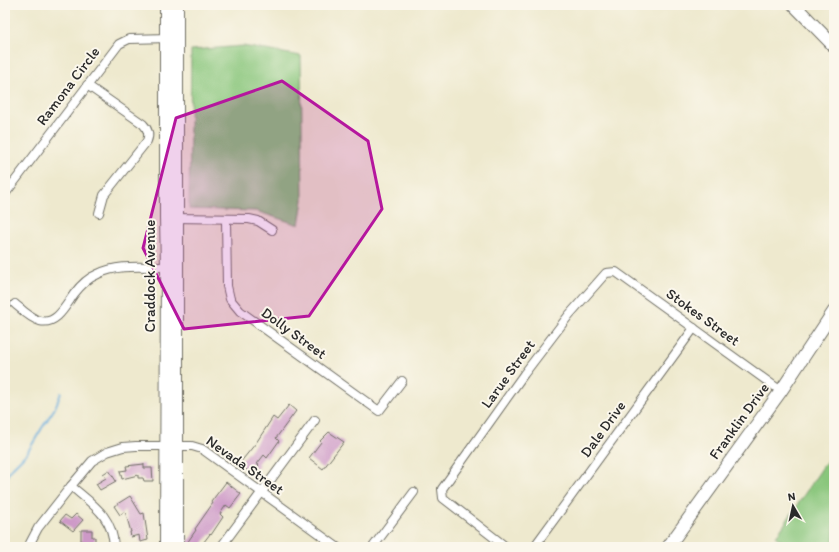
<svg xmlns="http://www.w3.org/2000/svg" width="839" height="552" font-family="Itim,sans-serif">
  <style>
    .green { fill: #89c67b; stroke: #5a7853 }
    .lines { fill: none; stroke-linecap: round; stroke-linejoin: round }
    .stream { stroke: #65acdc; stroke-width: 2 }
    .building { fill: #cd99c7 }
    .street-casing { stroke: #6f6e64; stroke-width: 10 }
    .secondary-casing { stroke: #6f6e64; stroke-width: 14 }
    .street { stroke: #fff; stroke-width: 8 }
    .secondary { stroke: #fff; stroke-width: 12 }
    .marked { fill: #b5179e; fill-opacity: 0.2; stroke: #b5179e; stroke-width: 3; stroke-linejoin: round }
    .labels { text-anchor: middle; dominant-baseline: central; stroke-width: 4; stroke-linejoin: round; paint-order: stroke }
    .street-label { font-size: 15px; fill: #2b2b2b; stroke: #fbf7ec }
  </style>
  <rect width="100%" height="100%" fill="#fbf7ec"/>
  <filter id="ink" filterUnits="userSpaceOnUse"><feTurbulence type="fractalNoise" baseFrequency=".025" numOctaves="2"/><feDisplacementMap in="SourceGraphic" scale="8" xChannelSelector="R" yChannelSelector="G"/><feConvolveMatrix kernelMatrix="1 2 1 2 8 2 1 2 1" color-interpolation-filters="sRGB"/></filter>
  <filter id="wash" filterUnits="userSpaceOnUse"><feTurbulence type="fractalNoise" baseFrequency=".012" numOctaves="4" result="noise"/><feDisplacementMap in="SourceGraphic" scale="16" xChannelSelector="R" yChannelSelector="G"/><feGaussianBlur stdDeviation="0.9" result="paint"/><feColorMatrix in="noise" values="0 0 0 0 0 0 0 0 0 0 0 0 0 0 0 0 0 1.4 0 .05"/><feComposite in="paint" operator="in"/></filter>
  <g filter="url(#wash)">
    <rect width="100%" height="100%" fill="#eee9ce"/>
    <!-- green -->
    <g class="green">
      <path d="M243 46 301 56 303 200 299 225 256 211 189 209 191 50Z"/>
      <path d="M834 450V547H790L776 537Z"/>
    </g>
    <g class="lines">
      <!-- stream -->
      <path class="stream" d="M5 479 11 469 27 453 42 428 55 408 61 393"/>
    </g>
    <g id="blocks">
      <!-- building -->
      <g class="building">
        <path d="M289 405 296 411 276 438 279 441 267 458 264 455 257 464 259 465 252 474 239 464 256 443 273 417 277 420Z"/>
        <path d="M329 432 344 442 323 469 309 458 321 442 320 441Z"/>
        <path d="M144 464V468H152L153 481H144L143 478H138V475L122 479 120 471 127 470 126 466Z"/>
        <path d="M109 470 116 481 100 490 96 484 106 478 103 474Z"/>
        <path d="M226 482 241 494 230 508 226 505 220 514 223 517 211 535 210 534 200 547H193L187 543 196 530 195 529 213 503 211 502Z"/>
        <path d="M130 496 141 514 144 513 148 540 140 542 139 535 131 537 130 532H131L125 511 120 515 114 506Z"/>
        <path d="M76 514 83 520 73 531 60 521 65 515 71 519Z"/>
        <path d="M81 530H92V537H95V547H81Z"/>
      </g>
    </g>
  </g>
  <g filter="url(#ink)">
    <use href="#blocks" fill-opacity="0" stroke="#6f6e64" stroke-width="1"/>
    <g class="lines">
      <defs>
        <g id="street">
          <path d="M87 85 143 124C148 129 150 134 147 141L104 195 99 213"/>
          <path d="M5 194 119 44 129 39 170 38"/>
          <path d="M172 218 249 219 258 221 272 230"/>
          <path d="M226 219 227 286 230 299 240 311 379 411 402 381"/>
          <path d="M15 304C22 310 31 319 40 321 57 325 66 305 74 294 80 286 88 278 98 274 120 263 146 268 171 267"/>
          <path d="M71 486C92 504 113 516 114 547"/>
          <path d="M28 547 38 528 71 486 92 461 107 452 123 447 136 446H192L202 449 337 547"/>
          <path d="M221 547 315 420"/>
          <path d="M373 547 414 492"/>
          <path d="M506 547 443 498 442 489 524 374 569 315 606 273 616 272 781 391"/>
          <path d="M534 547 694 328"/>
        </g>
        <g id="secondary">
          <path d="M794 5 834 46"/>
          <path d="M166 547 167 267 166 217V5"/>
          <path d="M177 547V5"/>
          <path d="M668 547 781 391 834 311"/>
        </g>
      </defs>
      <!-- street casing -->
      <use href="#street" class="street-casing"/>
      <!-- secondary casing -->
      <use href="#secondary" class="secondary-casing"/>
      <!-- street -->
      <use href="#street" class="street"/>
      <!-- secondary -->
      <use href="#secondary" class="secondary"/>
    </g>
  </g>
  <!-- marked area -->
  <path class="marked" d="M282 81 368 141 382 209 309 316 184 329 143 248 176 118Z"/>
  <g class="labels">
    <!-- street labels -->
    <g class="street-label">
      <text transform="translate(68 86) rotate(-53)">Ramona Circle</text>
      <text transform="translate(150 276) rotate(-90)">Craddock Avenue</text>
      <text transform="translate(703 317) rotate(36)">Stokes Street</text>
      <text transform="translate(294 333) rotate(36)">Dolly Street</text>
      <text transform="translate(508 374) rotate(-54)">Larue Street</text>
      <text transform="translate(739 421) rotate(-54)">Franklin Drive</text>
      <text transform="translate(603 429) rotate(-54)">Dale Drive</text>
      <text transform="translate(245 465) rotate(35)">Nevada Street</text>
    </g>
  </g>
  <!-- margin -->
  <rect width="839" height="552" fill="none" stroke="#fbf7ec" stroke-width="20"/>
  <!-- north arrow -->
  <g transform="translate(793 506) rotate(351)" stroke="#fbf7ec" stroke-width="3" paint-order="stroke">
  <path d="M0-3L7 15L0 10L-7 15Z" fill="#2b2b2b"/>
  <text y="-6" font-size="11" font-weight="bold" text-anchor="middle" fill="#2b2b2b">N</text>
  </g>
</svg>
